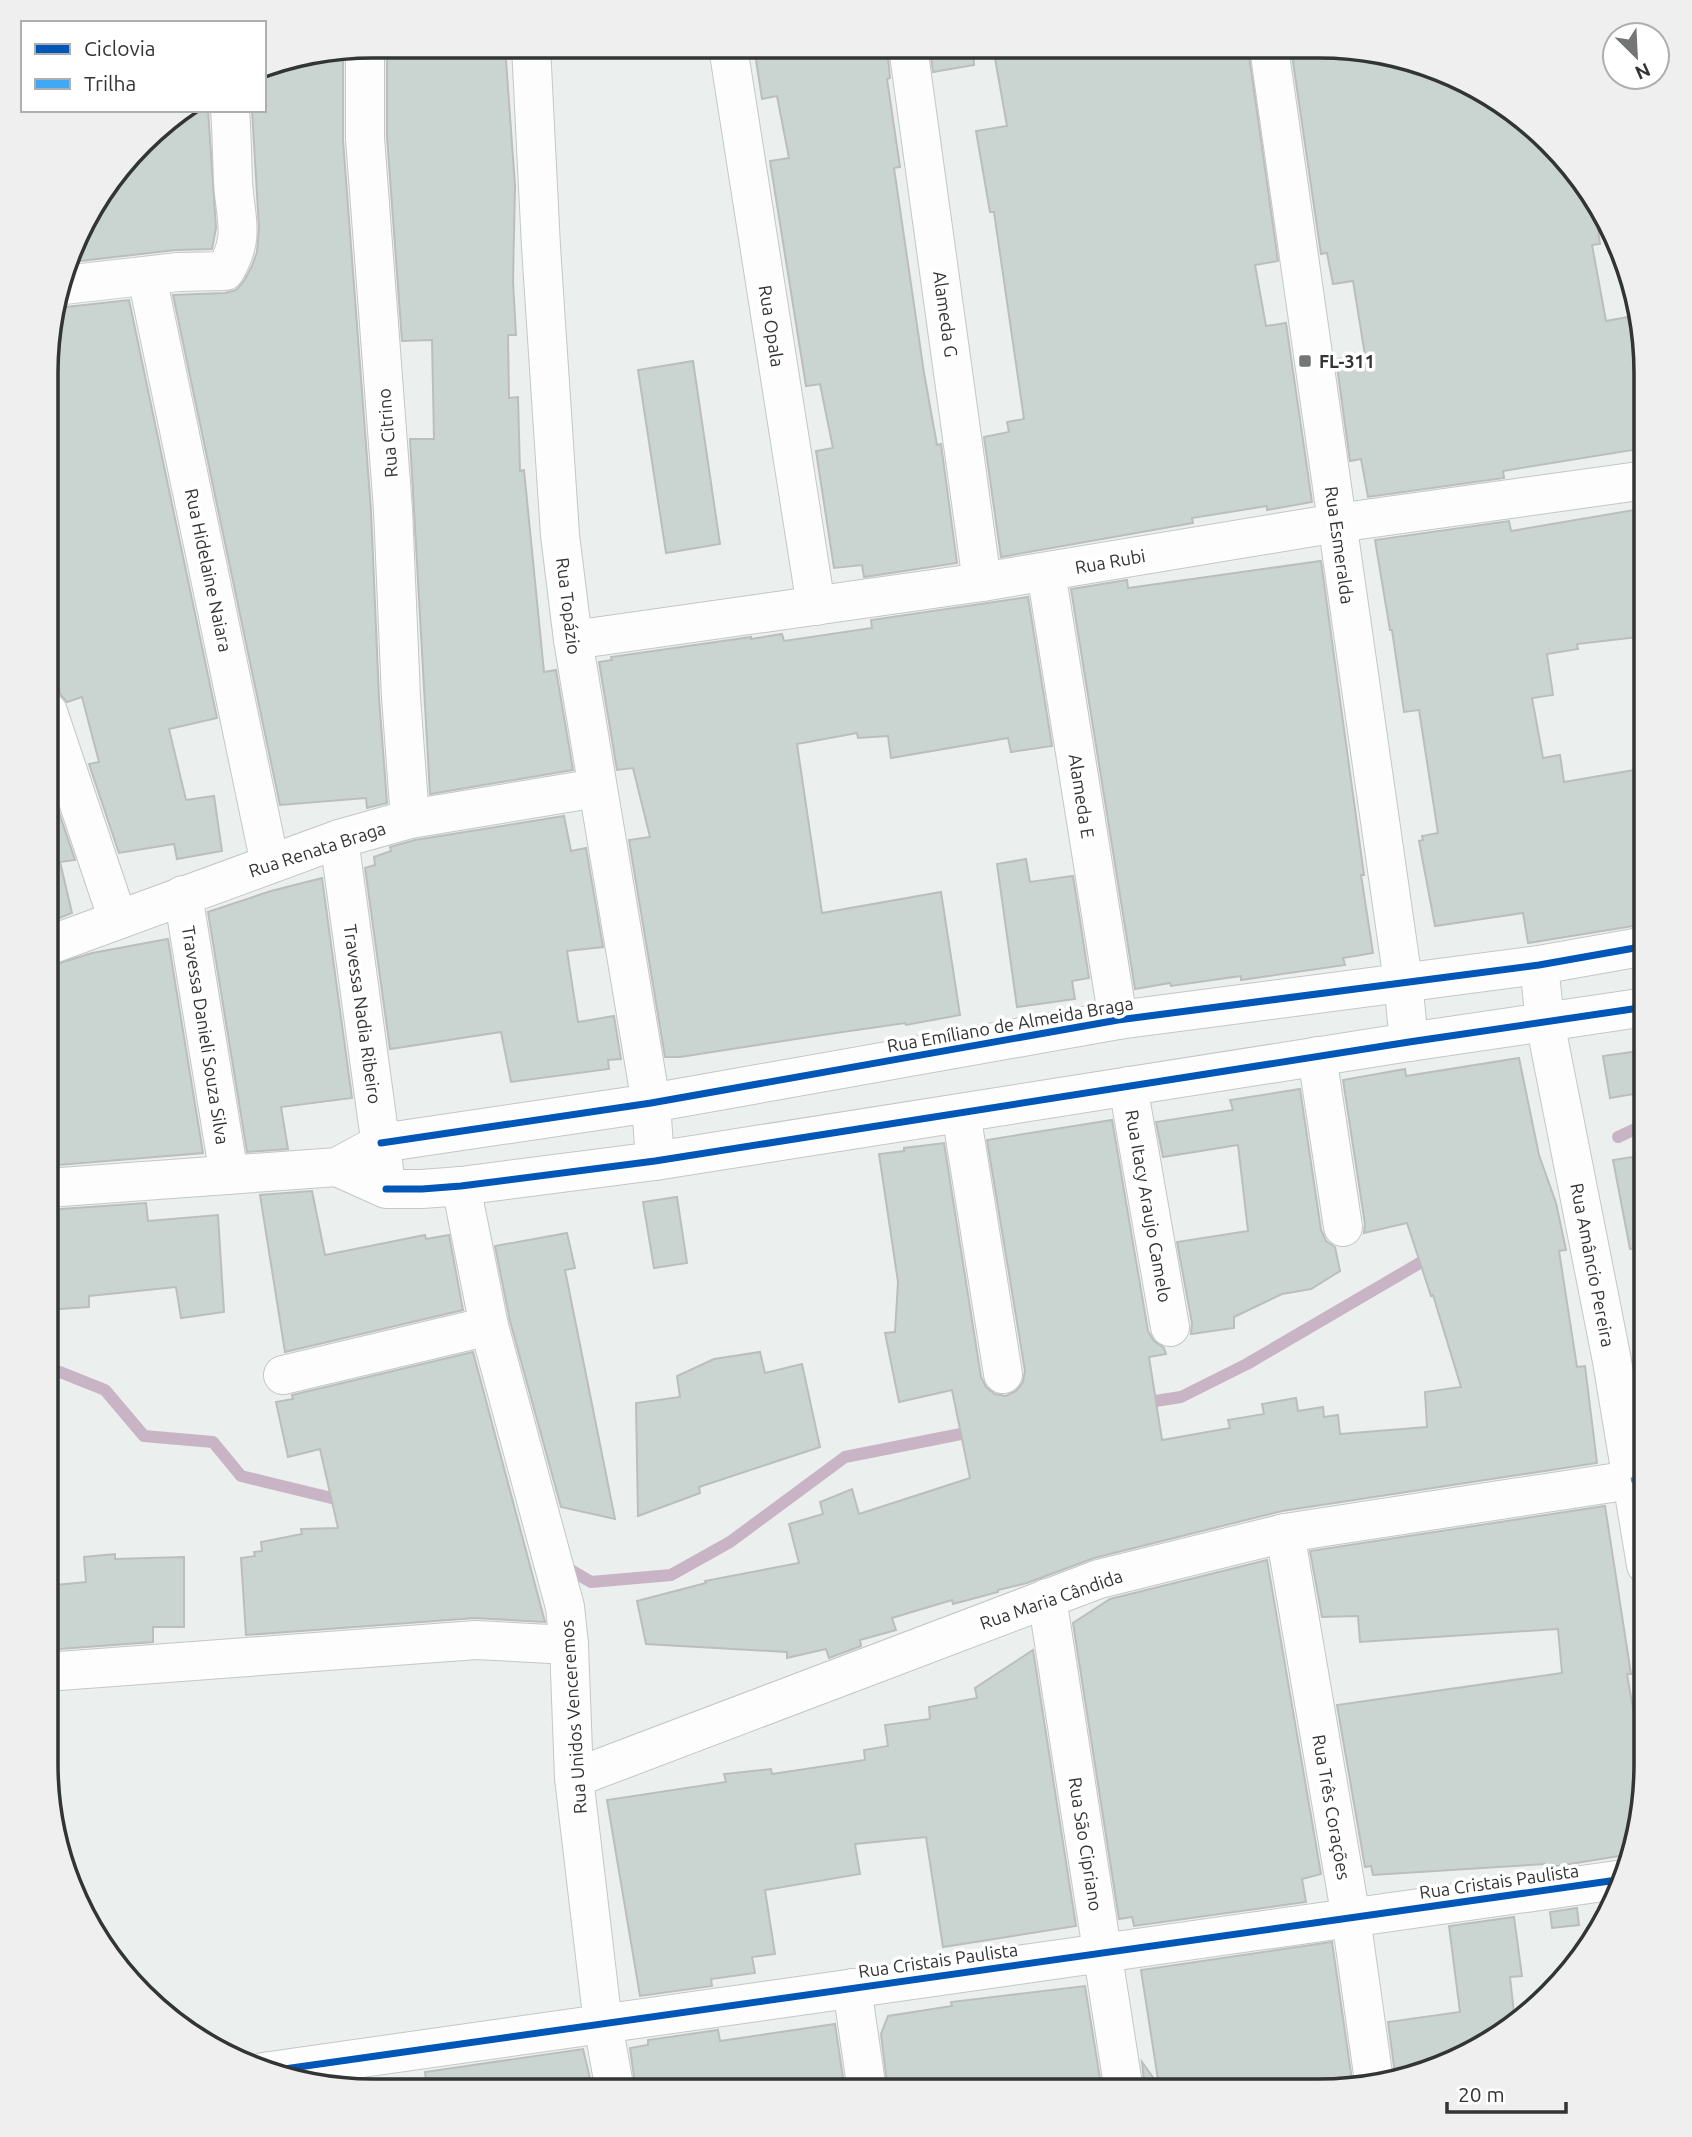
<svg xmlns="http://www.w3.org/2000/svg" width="1692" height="2137" font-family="Ubuntu,sans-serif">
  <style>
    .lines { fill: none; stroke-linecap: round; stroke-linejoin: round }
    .stream { stroke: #c9b4c5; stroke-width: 12 }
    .building { fill: #cad5d1; stroke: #bbbebd; stroke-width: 2 }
    .minor-casing { stroke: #c3c7c6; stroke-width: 40 }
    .minor { stroke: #fcfdfc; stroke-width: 38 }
    .quiet { stroke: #3fa9f5; stroke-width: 5; stroke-dasharray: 10 5; stroke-linecap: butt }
    .cycleway-casing { stroke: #fff; stroke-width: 11 }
    .cycleway { stroke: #0057b8; stroke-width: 7 }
    .poi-dot { fill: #737675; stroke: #fff; stroke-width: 2.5 }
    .labels { text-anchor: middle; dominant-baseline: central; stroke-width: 7; stroke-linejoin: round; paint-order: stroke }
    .street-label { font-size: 18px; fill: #323534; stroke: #fff }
    .poi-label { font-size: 18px; font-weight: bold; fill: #323534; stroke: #fff; text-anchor: start }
    .rim { fill: none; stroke: #323534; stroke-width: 3.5 }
  </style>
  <rect width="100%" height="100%" fill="#ebf0ee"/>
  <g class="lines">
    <!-- stream -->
    <g class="stream">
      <path d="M1618 1137 1646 1124"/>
      <path d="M46 1379 60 1372 105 1390 144 1436 213 1442 241 1476 348 1502"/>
      <path d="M1142 1403 1181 1397 1247 1364 1430 1257"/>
      <path d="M562 1565 591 1582 671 1575 730 1542 845 1457 976 1431"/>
    </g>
  </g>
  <!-- building -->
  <g class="building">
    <path d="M387 46H505L515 186 513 281 516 335H508L509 398 518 397 520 471 524 470 544 672 556 670 573 770 430 794 410 439H434L432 340 402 341 387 137Z"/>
    <path d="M754 47H887L890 78 887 79 900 167 894 168 924 373 937 445 941 444 957 563 864 577 862 565 834 568 816 451 833 448 820 384 806 386 770 161 789 158 777 96 762 99Z"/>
    <path d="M930 47H973L974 65 933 72Z"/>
    <path d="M993 47H1027L1029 56 1086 48H1248L1278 261 1255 265 1266 326 1286 323 1312 502 1267 510V506L1192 518 1193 523 1001 557 984 437 1009 432 1007 422 1024 419 994 212H990L976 131 1007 126Z"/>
    <path d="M1291 48H1362L1501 101 1594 200 1600 244 1592 245 1606 321 1628 317 1632 339 1642 338 1646 373V422L1640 423 1645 448 1503 471 1504 478 1368 497 1361 459 1350 461 1336 359 1365 355 1353 281 1333 284 1327 253 1321 254Z"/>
    <path d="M343 50V140L371 511 379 698 387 803 367 808 366 798 280 805 173 295 225 293 236 290 244 281 252 266 257 252 259 228 252 110H264V65Z"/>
    <path d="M186 110H208L216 228 212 249 176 250 71 262 89 210 157 127Z"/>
    <path d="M129 300 217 718 169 729 186 800 214 796 222 851 177 859 174 844 119 853 89 764 99 762 82 697 67 702 60 694 48 644V330L57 305 66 307Z"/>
    <path d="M693 361 720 544 666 553 638 370Z"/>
    <path d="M1646 508V636L1577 644 1578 649 1547 654 1553 695 1532 698 1543 758 1560 755 1564 782 1646 768V924L1528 943 1523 913 1435 926 1419 841 1423 840 1422 836 1438 833 1419 710 1404 712 1392 630H1390L1375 540 1509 521 1511 531Z"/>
    <path d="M1321 561 1364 875H1361L1373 953 1343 958 1345 965 1241 980V976L1171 986 1170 983 1135 989 1071 589 1127 580 1128 588Z"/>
    <path d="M1028 597 1052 746 1011 752 1008 738 891 758 888 736 858 738 857 733 797 744 822 913 941 892 960 1015 906 1025 905 1023 829 1034 680 1057H665L629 840 650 837 633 768 617 770 599 662 612 660 611 657 751 637V639L782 634 784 641 872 628 871 620Z"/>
    <path d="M51 789 75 860 60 862 72 913 47 923V790Z"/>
    <path d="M564 816 571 851 586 848 603 947 567 951 578 1022 614 1016 621 1059 608 1060 609 1069 511 1082 501 1032 390 1049 365 868 375 865 374 857 391 851 390 847 415 840Z"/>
    <path d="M1026 859 1030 882 1073 876 1089 978 1072 981 1075 999 1017 1007 997 864Z"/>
    <path d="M322 878 352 1098 281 1107 288 1149 247 1152 208 912 271 891Z"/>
    <path d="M168 939 203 1153 47 1166V967L92 953Z"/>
    <path d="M1646 1050V1092L1610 1098 1603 1056Z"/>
    <path d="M1519 1058 1539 1155 1556 1203 1566 1250 1559 1251 1577 1367 1585 1366 1597 1463 1282 1511 1094 1558 1027 1583 998 1590V1592L953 1604 952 1600 892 1618 896 1630 860 1640 861 1646 829 1658 826 1649 787 1658V1652L646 1644 637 1601 706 1583 705 1581 799 1563 789 1524 823 1514 820 1502 852 1489 859 1514 970 1478 952 1390 899 1402 885 1333 895 1332 898 1282 879 1154 904 1151V1148L944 1143 981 1377 986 1387 995 1394 1006 1396 1016 1391 1023 1382 1025 1371 987 1140 1112 1120 1148 1331 1154 1341 1164 1348 1166 1354 1149 1357 1162 1440 1230 1428 1228 1420 1264 1414 1262 1404 1296 1398 1298 1411 1323 1407 1324 1417 1338 1415 1340 1434 1427 1427 1425 1392 1461 1387 1433 1295 1431 1296 1407 1223 1364 1233 1365 1224 1343 1080 1405 1069 1406 1076Z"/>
    <path d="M1300 1089 1321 1230 1326 1241 1335 1247 1340 1271 1311 1289 1282 1294 1234 1317V1328L1191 1334 1192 1323 1177 1242 1248 1231 1238 1145 1163 1157 1156 1122 1233 1110 1230 1100Z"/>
    <path d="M1646 1155V1247L1630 1249 1613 1160Z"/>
    <path d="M312 1191 325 1255 425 1235 426 1239 449 1235 463 1310 285 1352 260 1195Z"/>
    <path d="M677 1197 687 1263 654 1268 643 1202Z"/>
    <path d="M146 1203 148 1221 218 1215 224 1312 181 1318 176 1287 89 1296V1307L46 1310 47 1210Z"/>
    <path d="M567 1233 575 1268 565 1270 615 1519 561 1507 510 1321 495 1246Z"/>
    <path d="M473 1352 545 1622 475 1618 246 1635 241 1558 255 1556 254 1552 262 1551 261 1542 302 1534 301 1529 338 1528 320 1449 288 1457 276 1402 293 1399 292 1395Z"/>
    <path d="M760 1352 765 1373 802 1364 820 1447 699 1487 700 1493 638 1516 636 1403 680 1397 677 1376 714 1359Z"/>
    <path d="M1605 1506 1631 1674H1627L1641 1755H1646V1785L1625 1855 1545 1868V1864L1373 1875 1371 1866 1365 1867 1337 1705 1562 1673 1558 1629 1360 1642 1358 1616 1322 1617 1310 1551Z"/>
    <path d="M115 1554V1559L184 1557V1627H153V1642L46 1650V1616L59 1614 56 1585 86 1582 84 1557Z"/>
    <path d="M1267 1560 1321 1874 1302 1879 1306 1902 1134 1926 1132 1917 1119 1919 1073 1623 1110 1599Z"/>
    <path d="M1033 1650 1076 1926 943 1947 926 1837 855 1844 860 1874 765 1890 775 1954 752 1957 755 1973 711 1979 712 1986 640 1996 607 1800 726 1782 724 1774 771 1769 772 1774 865 1760 864 1750 888 1746 885 1725 930 1719 929 1707 977 1698 975 1688Z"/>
    <path d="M1577 1908 1579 1925 1552 1928 1550 1912Z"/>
    <path d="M1514 1917 1522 1976 1510 1977 1515 2023 1482 2048 1395 2074 1388 2022 1460 2012 1449 1926Z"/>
    <path d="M1332 1942 1353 2087 1340 2091H1145L1142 2062 1159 2086 1141 1970Z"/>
    <path d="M1085 1986 1102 2091H888L881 2034 888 2016 952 2006 951 2002Z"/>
    <path d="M835 2024 845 2091H636L630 2048 648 2045V2040L718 2030 720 2041Z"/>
    <path d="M583 2049 593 2091H427L425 2072Z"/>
  </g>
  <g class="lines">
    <defs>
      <g id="minor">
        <path d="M531 46 541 247 560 535 573 640 651 1103 655 1161"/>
        <path d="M365 47V138L393 510 401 697 410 819"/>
        <path d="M728 47 816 606"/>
        <path d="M908 47 982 582"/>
        <path d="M1269 48 1403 981 1409 1042"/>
        <path d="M147 277 270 864"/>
        <path d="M64 285 178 272 225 271C246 236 235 219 233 181 232 158 232 134 230 110"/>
        <path d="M1046 572 1118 1020"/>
        <path d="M573 640 982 582 1337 523 1646 480"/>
        <path d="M48 712 118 920"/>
        <path d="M339 839 384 1169"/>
        <path d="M183 895 229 1175"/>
        <path d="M47 946 339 839 410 819 597 788"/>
        <path d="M1539 965 1545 1022 1612 1361 1646 1565"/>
        <path d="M1317 1056 1343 1227"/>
        <path d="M1128 1086 1170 1327"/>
        <path d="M961 1113 1003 1374"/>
        <path d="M337 1167 386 1189H422L461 1186 655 1161 1409 1042 1646 1007"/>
        <path d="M461 1186 489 1326 565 1607 569 1645 574 1778 603 2024 615 2091"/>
        <path d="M47 1188 337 1167 381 1143 651 1103 1118 1020 1539 965 1646 946"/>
        <path d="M283 1375 489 1326"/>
        <path d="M1285 1533 1351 1918 1374 2081"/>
        <path d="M1047 1598 1124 2091"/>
        <path d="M46 1672 476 1640 569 1645"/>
        <path d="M574 1778 1099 1579 1285 1533 1631 1480"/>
        <path d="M852 1988 867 2091"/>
        <path d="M263 2072 1617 1880"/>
      </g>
    </defs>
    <!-- minor casing -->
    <use href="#minor" class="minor-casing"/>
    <!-- minor -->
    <use href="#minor" class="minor"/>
    <!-- quiet -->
    <path class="quiet" d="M1631 1480 1646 1478"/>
    <defs>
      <g id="cycleway">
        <path d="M381 1143 651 1103 1118 1020 1539 965 1646 946"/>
        <path d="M386 1189H422L461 1186 655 1161 1409 1042 1646 1007"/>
        <path d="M263 2072 1617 1880"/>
      </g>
    </defs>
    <!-- cycleway casing -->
    <use href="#cycleway" class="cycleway-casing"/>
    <!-- cycleway -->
    <use href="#cycleway" class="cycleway"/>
  </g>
  <!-- markers -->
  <rect class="poi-dot" x="1298" y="354" width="14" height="14" rx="3.5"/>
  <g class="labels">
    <!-- street labels -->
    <g class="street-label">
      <text transform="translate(946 314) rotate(82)">Alameda G</text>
      <text transform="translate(772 326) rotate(81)">Rua Opala</text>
      <text transform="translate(387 433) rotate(-95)">Rua Citrino</text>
      <text transform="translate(1340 545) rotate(82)">Rua Esmeralda</text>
      <text transform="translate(1110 561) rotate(-10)">Rua Rubi</text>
      <text transform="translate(209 570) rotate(78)">Rua Hidelaine Naiara</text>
      <text transform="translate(569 606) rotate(83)">Rua Topázio</text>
      <text transform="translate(1082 796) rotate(81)">Alameda E</text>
      <text transform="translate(317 849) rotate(-18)">Rua Renata Braga</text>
      <text transform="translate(363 1014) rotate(82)">Travessa Nadia Ribeiro</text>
      <text transform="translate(1010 1024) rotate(-10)">Rua Emíliano de Almeida Braga</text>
      <text transform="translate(206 1035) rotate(81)">Travessa Danieli Souza Silva</text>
      <text transform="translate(1149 1206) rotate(80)">Rua Itacy Araujo Camelo</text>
      <text transform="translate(1593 1265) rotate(79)">Rua Amâncio Pereira</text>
      <text transform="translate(1051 1599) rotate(-19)">Rua Maria Cândida</text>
      <text transform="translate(573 1717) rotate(-94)">Rua Unidos Venceremos</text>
      <text transform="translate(1332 1807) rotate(80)">Rua Três Corações</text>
      <text transform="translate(1086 1844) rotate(81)">Rua São Cipriano</text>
      <text transform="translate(1499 1881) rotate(-8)">Rua Cristais Paulista</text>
      <text transform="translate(938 1960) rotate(-8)">Rua Cristais Paulista</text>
    </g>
    <!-- poi labels -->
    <g class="poi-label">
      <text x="1319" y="361">FL-311</text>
    </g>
  </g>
  <!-- crop -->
  <path d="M0 0H1692V2137H0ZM373 58H1319A315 315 0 0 1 1634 373V1764A315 315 0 0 1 1319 2079H373A315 315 0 0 1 58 1764V373A315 315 0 0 1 373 58Z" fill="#efefef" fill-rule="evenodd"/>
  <path class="rim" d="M373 58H1319A315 315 0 0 1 1634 373V1764A315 315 0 0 1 1319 2079H373A315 315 0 0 1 58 1764V373A315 315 0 0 1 373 58Z"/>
  <!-- legend -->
  <rect x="21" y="21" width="245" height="91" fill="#ffffff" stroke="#adaeae" stroke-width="2"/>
  <rect x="35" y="44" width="35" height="10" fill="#0057b8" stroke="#adaeae" stroke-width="2"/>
  <text x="84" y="56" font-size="21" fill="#323534">Ciclovia</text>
  <rect x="35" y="79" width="35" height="10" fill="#3fa9f5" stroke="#adaeae" stroke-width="2"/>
  <text x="84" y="91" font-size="21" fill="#323534">Trilha</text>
  <!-- north arrow -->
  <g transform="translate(1636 56) rotate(156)"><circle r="33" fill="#ffffff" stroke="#adaeae" stroke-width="2"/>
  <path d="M0-5L12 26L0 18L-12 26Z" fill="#737675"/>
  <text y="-10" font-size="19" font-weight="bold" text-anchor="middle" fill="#323534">N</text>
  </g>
  <!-- scale -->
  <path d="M1447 2102v10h119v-10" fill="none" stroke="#323534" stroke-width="3.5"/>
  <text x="1458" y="2102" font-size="21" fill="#323534" stroke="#ffffff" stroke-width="5" paint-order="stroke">20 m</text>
</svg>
